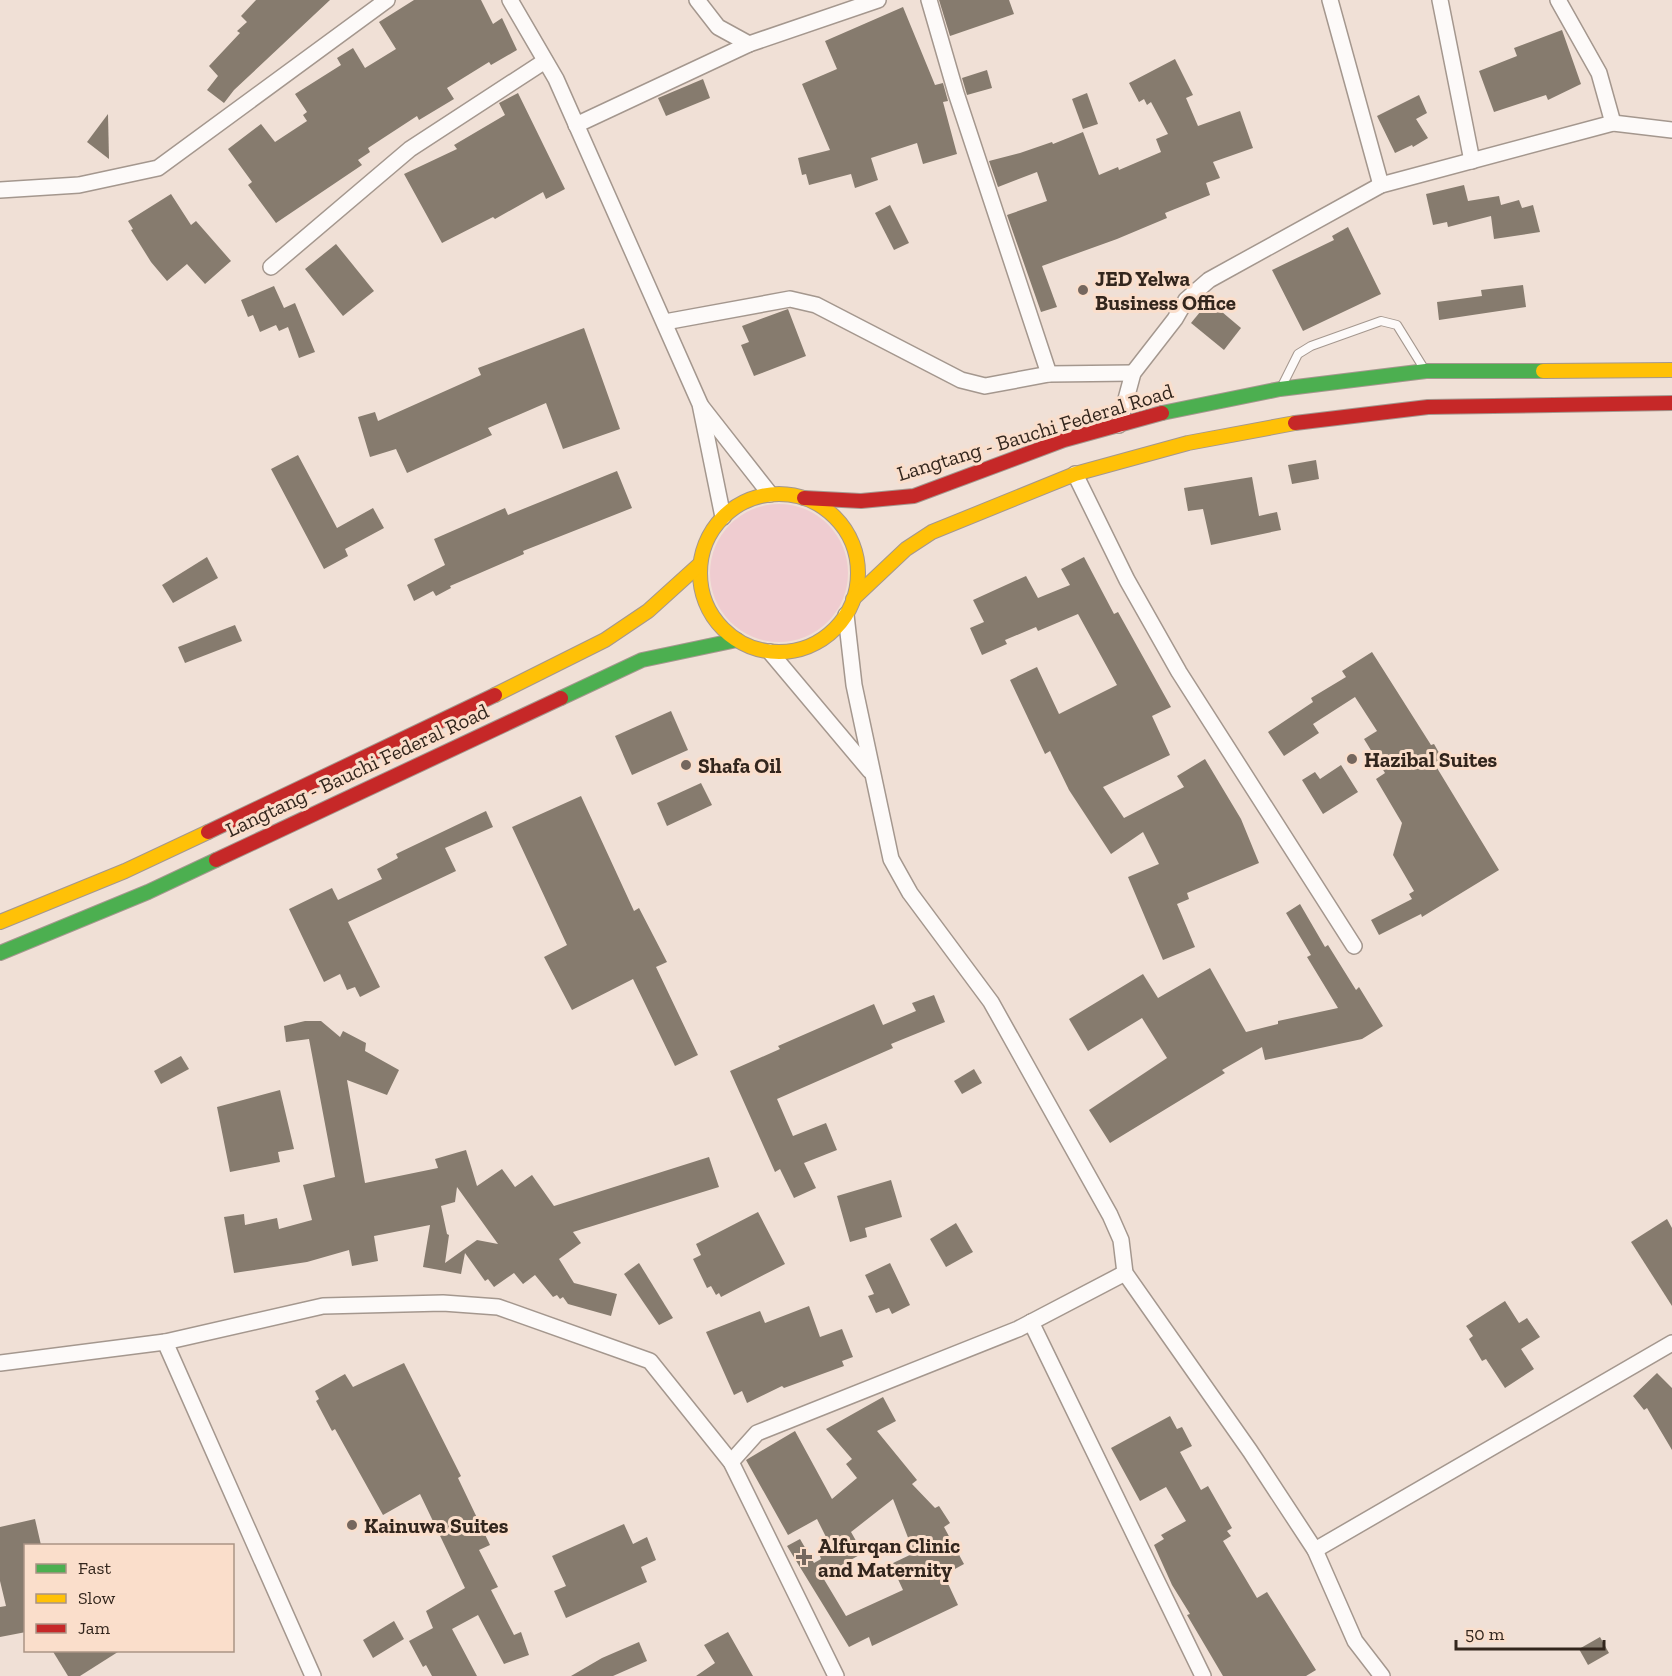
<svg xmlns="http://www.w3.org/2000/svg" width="1672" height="1676" font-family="'Zilla Slab',serif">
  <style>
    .green { fill: #efccd0 }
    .building { fill: #867b6e; fill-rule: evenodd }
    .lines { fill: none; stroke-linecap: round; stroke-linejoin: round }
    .lane-casing { stroke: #a4978e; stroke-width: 10 }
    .street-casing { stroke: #a4978e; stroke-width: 18 }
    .fast-casing { stroke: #a4978e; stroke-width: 16 }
    .slow-casing { stroke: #a4978e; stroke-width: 16 }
    .jam-casing { stroke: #a4978e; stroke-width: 16 }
    .lane { stroke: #fdfaf9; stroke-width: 8 }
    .street { stroke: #fdfaf9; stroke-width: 15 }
    .fast { stroke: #4caf50; stroke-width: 14 }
    .slow { stroke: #ffc107; stroke-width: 14 }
    .jam { stroke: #c62828; stroke-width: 14 }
    .poi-dot { fill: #75675e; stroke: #fadecb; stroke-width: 2 }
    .labels { text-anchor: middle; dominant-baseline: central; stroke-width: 6; stroke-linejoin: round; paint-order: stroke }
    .poi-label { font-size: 21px; font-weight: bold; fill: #33261d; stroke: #fadecb; text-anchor: start }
    .street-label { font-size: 21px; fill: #33261d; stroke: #fadecb }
  </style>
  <rect width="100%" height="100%" fill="#f0e0d6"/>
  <!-- green -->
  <circle class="green" cx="779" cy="573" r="69"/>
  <!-- building -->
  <g class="building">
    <path d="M256 0H330L234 90 224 103 207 90 218 76 209 66 240 33 237 31 247 22 241 16Z"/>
    <path d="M414 0H481L493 24 502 18 517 50 491 65 489 62 447 88 454 99 419 120 417 116 368 148 370 152 358 160 362 165 276 223 248 185 252 182 228 149 261 124 275 142 307 121 303 115 307 112 295 94 341 65 337 58 353 48 365 68 396 49 379 22Z"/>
    <path d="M939 0H1009L1014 14 950 36Z"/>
    <path d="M903 7 935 85 943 83 948 101 943 102 957 154 923 164 917 143 871 158 878 180 855 188 851 174 809 185 806 174 802 175 798 158 830 150 802 84 837 69 825 41Z"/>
    <path d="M1562 30 1581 84 1548 100 1546 95 1494 112 1479 71 1517 56 1514 48Z"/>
    <path d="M1175 59 1193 95 1186 98 1198 126 1240 111 1253 148 1213 162 1220 178 1206 183 1210 195 1165 213 1167 218 1117 239 1042 266 1057 307 1041 312 1007 215 1047 201 1037 172 998 187 989 161 1020 153 1052 142 1053 144 1083 132 1099 175 1118 167 1119 170 1161 152 1156 139 1168 134 1151 102 1147 105 1144 99 1139 102 1129 83Z"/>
    <path d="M987 70 992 88 967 95 962 78Z"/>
    <path d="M703 79 710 98 666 116 658 98Z"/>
    <path d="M518 93 565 189 546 199 543 192 495 219 493 217 442 243 404 174 457 149 454 145 505 115 499 103Z"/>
    <path d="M1087 93 1098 124 1083 129 1072 99Z"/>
    <path d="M1419 95 1427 113 1416 119 1428 138 1413 147 1412 145 1395 153 1377 116Z"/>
    <path d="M108 114 109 159 87 142Z"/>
    <path d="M1464 185 1468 201 1499 196 1501 205 1519 200 1522 208 1533 205 1540 232 1494 239 1491 216 1448 227 1447 222 1433 225 1426 194Z"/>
    <path d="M171 194 191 225 196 221 231 261 205 284 187 264 167 281 151 262 131 230 133 229 128 221Z"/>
    <path d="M890 205 909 243 894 250 875 213Z"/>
    <path d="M1348 227 1381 294 1303 331 1272 270 1334 240 1332 236Z"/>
    <path d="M336 244 374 291 343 316 305 269Z"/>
    <path d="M1523 285 1526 307 1439 320 1437 302 1482 296 1481 290Z"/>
    <path d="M274 286 284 308 295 303 315 352 299 358 288 327 279 331 276 325 260 332 253 315 248 317 241 300Z"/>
    <path d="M1209 301 1241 328 1224 350 1191 323Z"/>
    <path d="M788 309 806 356 754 376 741 345 749 342 742 326Z"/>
    <path d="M584 328 620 429 563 449 546 403 488 428 492 435 407 473 396 449 370 457 358 417 375 412 378 421 481 375 478 368Z"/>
    <path d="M298 455 337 528 373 508 384 528 345 549 348 556 324 569 271 469Z"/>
    <path d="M1316 460 1319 479 1292 484 1288 465Z"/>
    <path d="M617 471 632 508 523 551 524 554 450 586 451 588 436 596 433 591 414 601 407 585 445 565 434 539 505 508 508 515Z"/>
    <path d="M1252 477 1259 516 1277 512 1281 530 1211 545 1203 509 1188 511 1184 488Z"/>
    <path d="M207 557 218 578 173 603 162 585Z"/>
    <path d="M1084 557 1114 614 1118 612 1171 707 1152 716 1170 755 1103 787 1124 818 1184 787 1177 776 1205 759 1241 819 1259 863 1187 893 1189 899 1177 904 1195 947 1163 960 1128 877 1159 864 1143 832 1111 854 1069 790 1050 751 1045 754 1010 680 1037 667 1059 714 1117 685 1078 614 1038 631 1036 627 1005 640 1007 644 982 655 970 628 984 622 973 600 1026 576 1038 598 1070 585 1061 569Z"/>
    <path d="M235 625 242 641 185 663 178 647Z"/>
    <path d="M1372 652 1431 745 1434 744 1442 758 1434 763 1499 870 1422 917 1421 914 1379 935 1371 920 1412 899 1409 894 1414 891 1393 855 1402 823 1376 779 1385 773 1364 739 1377 731 1355 697 1313 724 1319 733 1284 756 1268 732 1313 702 1311 698 1346 677 1342 671Z"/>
    <path d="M671 711 688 750 632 775 615 736Z"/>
    <path d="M1341 765 1358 792 1323 814 1302 780 1315 772 1320 779Z"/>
    <path d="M701 783 712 805 667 826 657 803Z"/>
    <path d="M581 796 634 911 639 908 667 962 656 967 698 1055 675 1066 633 979 572 1010 544 957 567 945 512 827Z"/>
    <path d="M486 811 493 827 445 848 456 871 348 922 380 987 360 997 355 987 347 990 340 974 324 982 289 909 332 888 338 900 382 879 377 869 398 858 396 854Z"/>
    <path d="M1300 904 1325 947 1328 945 1356 990 1359 987 1383 1026 1362 1039 1265 1060 1262 1047 1222 1070 1225 1073 1110 1143 1089 1110 1167 1058 1142 1018 1088 1051 1069 1019 1143 974 1158 998 1210 968 1246 1032 1278 1024V1021L1338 1008 1307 957 1311 955 1286 913Z"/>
    <path d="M934 995 945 1022 891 1044 893 1048 777 1099 793 1136 826 1123 837 1150 804 1163 816 1188 794 1198 780 1169 775 1172 730 1071 780 1049 778 1046 874 1004 883 1025 916 1011 912 1003Z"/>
    <path d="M305 1021H321L340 1037 343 1031 366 1043 365 1051 399 1070 387 1095 347 1080 365 1183 438 1168 435 1159 466 1150 477 1186 502 1169 515 1187 532 1175 554 1206 709 1157 719 1187 573 1232 581 1243 559 1259 574 1283 617 1294 611 1316 568 1304 563 1297 560 1299 557 1295 553 1297 535 1275 523 1284 514 1273 494 1287 488 1279 485 1281 465 1253 461 1274 423 1267 430 1225 374 1236 378 1261 352 1266 349 1250 307 1262 234 1273 224 1217 244 1214 245 1225 277 1218 279 1229 312 1220 303 1185 335 1177 309 1039 286 1042 284 1026ZM457 1187 498 1244 477 1240 445 1263 449 1235 447 1234 441 1206 455 1202Z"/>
    <path d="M181 1056 189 1069 161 1084 154 1071Z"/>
    <path d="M974 1069 982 1083 962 1094 954 1081Z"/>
    <path d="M280 1090 294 1149 278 1152 280 1162 230 1172 217 1107Z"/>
    <path d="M891 1180 902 1217 865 1228 867 1237 850 1242 837 1196Z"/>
    <path d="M758 1212 785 1264 721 1297 719 1293 716 1295 711 1286 707 1288 693 1259 701 1255 696 1244Z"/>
    <path d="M1667 1219 1672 1228V1306L1631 1242Z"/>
    <path d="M956 1223 973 1252 946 1267 930 1239Z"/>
    <path d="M639 1263 673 1318 659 1325 624 1274Z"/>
    <path d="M890 1263 910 1305 892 1314 889 1308 876 1313 868 1296 874 1294 865 1275Z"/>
    <path d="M1505 1301 1519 1323 1527 1318 1540 1337 1521 1349 1534 1369 1505 1388 1486 1359 1482 1361 1469 1339 1473 1336 1466 1326Z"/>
    <path d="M809 1306 820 1337 842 1329 853 1357 842 1361 844 1366 784 1388 782 1386 747 1403 742 1391 734 1395 706 1332 760 1311 765 1323Z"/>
    <path d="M404 1363 461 1476 458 1478 490 1545 479 1550 498 1587 491 1590 514 1635 521 1632 529 1655 504 1664 478 1615 452 1629 477 1676H432L426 1665 423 1667 409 1641 433 1628 426 1611 465 1588 420 1494 383 1515 335 1429 332 1431 316 1401 319 1399 315 1391 345 1374 353 1387Z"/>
    <path d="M1657 1373 1672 1388V1450L1647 1408 1644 1410 1633 1396Z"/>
    <path d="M883 1397 896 1421 877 1431 917 1480 912 1484 935 1508 939 1506 950 1523 944 1527 964 1564 944 1575 958 1605 872 1646 869 1637 849 1647 787 1546 800 1539 814 1563 821 1559 820 1556 832 1549 817 1519 788 1535 746 1460 795 1431 832 1499 857 1478 846 1464 852 1459 826 1429ZM893 1499 914 1553 891 1564 903 1590 846 1616 822 1576 863 1553 851 1532Z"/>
    <path d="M1170 1416 1177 1429 1182 1427 1192 1446 1180 1452 1201 1490 1208 1486 1232 1528 1227 1531 1231 1536 1223 1541 1257 1598 1267 1592 1316 1670 1306 1676H1223L1187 1615 1190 1614 1172 1585 1154 1545 1164 1539 1161 1535 1186 1521 1166 1487 1140 1501 1111 1448Z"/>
    <path d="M35 1519 41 1545H26V1632L0 1637V1607L6 1606 0 1581V1527Z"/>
    <path d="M624 1524 633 1544 647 1537 656 1560 641 1567 647 1582 566 1618 554 1591 566 1586 552 1556Z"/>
    <path d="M394 1621 404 1639 373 1658 363 1640Z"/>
    <path d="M728 1632 753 1676H696L715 1663 704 1645Z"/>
    <path d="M1600 1637 1609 1653 1588 1665 1579 1649Z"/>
    <path d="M639 1642 647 1661 613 1676H571L602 1658Z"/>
    <path d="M52 1650H121L80 1676H68Z"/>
  </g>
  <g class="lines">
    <defs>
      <path id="lane" d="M1282 386 1298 354 1311 346 1381 321 1397 325 1423 367"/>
      <g id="street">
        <path d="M510 0 556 79 700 404 723 517"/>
        <path d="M697 0 718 27 749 44 878 0"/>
        <path d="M929 0 956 93 1049 374"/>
        <path d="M1330 0 1381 185"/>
        <path d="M1440 0 1472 161"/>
        <path d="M1558 0 1599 73 1613 123"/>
        <path d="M576 125 749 44"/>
        <path d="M0 190 79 185 158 168 387 0"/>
        <path d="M271 267 410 149 545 61"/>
        <path d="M665 322 790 299 816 305 961 380 985 386 1049 374 1133 373"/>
        <path d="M701 406 770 494"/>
        <path d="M1119 425 1133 373 1175 319 1186 300 1209 280 1381 185 1613 123 1672 130"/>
        <path d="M1075 474 1127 580 1179 672 1354 946"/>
        <path d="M846 615 854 685 891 859 910 893 991 1002 1110 1215 1121 1240 1125 1273 1250 1451 1315 1550 1355 1641 1382 1676"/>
        <path d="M770 652 870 771"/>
        <path d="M1031 1322 1203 1676"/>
        <path d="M165 1342 313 1676"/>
        <path d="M0 1363 165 1342 323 1306 443 1303 498 1307 650 1361 731 1462 836 1676"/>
        <path d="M731 1462 757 1433 1018 1329 1125 1273"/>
        <path d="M1315 1550 1672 1343"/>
      </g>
      <g id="fast">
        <path d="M1162 413 1280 389 1426 371H1543"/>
        <path d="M561 698 642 660 737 640"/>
        <path d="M0 953 148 892 216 860"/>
      </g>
      <g id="slow">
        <path d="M1543 371 1672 370"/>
        <circle cx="779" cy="573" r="79"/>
        <path d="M853 599 906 549 932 532 1075 474 1188 443 1295 423"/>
        <path d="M495 695 605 640 648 611 700 564"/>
        <path d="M0 922 125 871 208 832"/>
      </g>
      <g id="jam">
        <path d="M1295 423 1428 407 1672 403"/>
        <path d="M804 498 861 501 914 496 1064 440 1162 413"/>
        <path d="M208 832 495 695"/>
        <path d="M216 860 561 698"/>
      </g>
    </defs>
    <!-- lane casing -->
    <use href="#lane" class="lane-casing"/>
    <!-- street casing -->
    <use href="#street" class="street-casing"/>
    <!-- fast casing -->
    <use href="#fast" class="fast-casing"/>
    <!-- slow casing -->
    <use href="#slow" class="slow-casing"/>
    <!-- jam casing -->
    <use href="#jam" class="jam-casing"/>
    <!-- lane -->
    <use href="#lane" class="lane"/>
    <!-- street -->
    <use href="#street" class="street"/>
    <!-- fast -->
    <use href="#fast" class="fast"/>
    <!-- slow -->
    <use href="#slow" class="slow"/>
    <!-- jam -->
    <use href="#jam" class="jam"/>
  </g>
  <!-- markers -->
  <g class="poi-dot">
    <circle cx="1083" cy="290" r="6"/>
    <circle cx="1352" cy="759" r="6"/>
    <circle cx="686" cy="765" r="6"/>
    <circle cx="352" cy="1525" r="6"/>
    <path d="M801 1548h6v6h6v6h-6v6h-6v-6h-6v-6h6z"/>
  </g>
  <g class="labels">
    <!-- poi labels -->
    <g class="poi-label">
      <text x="1095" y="278">JED Yelwa<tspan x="1095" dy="24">Business Office</tspan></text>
      <text x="1364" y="759">Hazibal Suites</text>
      <text x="698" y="765">Shafa Oil</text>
      <text x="364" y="1525">Kainuwa Suites</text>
      <text x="818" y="1545">Alfurqan Clinic<tspan x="818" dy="24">and Maternity</tspan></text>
    </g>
    <!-- street labels -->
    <g class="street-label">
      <text transform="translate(1035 432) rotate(-17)">Langtang - Bauchi Federal Road</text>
      <text transform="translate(357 770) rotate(-25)">Langtang - Bauchi Federal Road</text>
    </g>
  </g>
  <!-- legend -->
  <rect x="24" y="1544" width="210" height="108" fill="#fadecb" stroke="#aa9485" stroke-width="1.5"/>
  <rect x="36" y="1564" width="30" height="9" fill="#4caf50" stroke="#aa9485" stroke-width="1.5"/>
  <text x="78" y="1574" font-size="18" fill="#33261d">Fast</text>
  <rect x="36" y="1594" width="30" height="9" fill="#ffc107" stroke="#aa9485" stroke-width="1.5"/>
  <text x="78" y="1604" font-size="18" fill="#33261d">Slow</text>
  <rect x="36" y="1624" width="30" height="9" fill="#c62828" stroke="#aa9485" stroke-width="1.5"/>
  <text x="78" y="1634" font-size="18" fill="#33261d">Jam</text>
  <!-- scale -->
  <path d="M1456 1640v9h148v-9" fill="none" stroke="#33261d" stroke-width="3"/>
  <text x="1465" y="1640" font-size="18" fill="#33261d" stroke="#fadecb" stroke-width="4.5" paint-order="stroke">50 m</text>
</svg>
